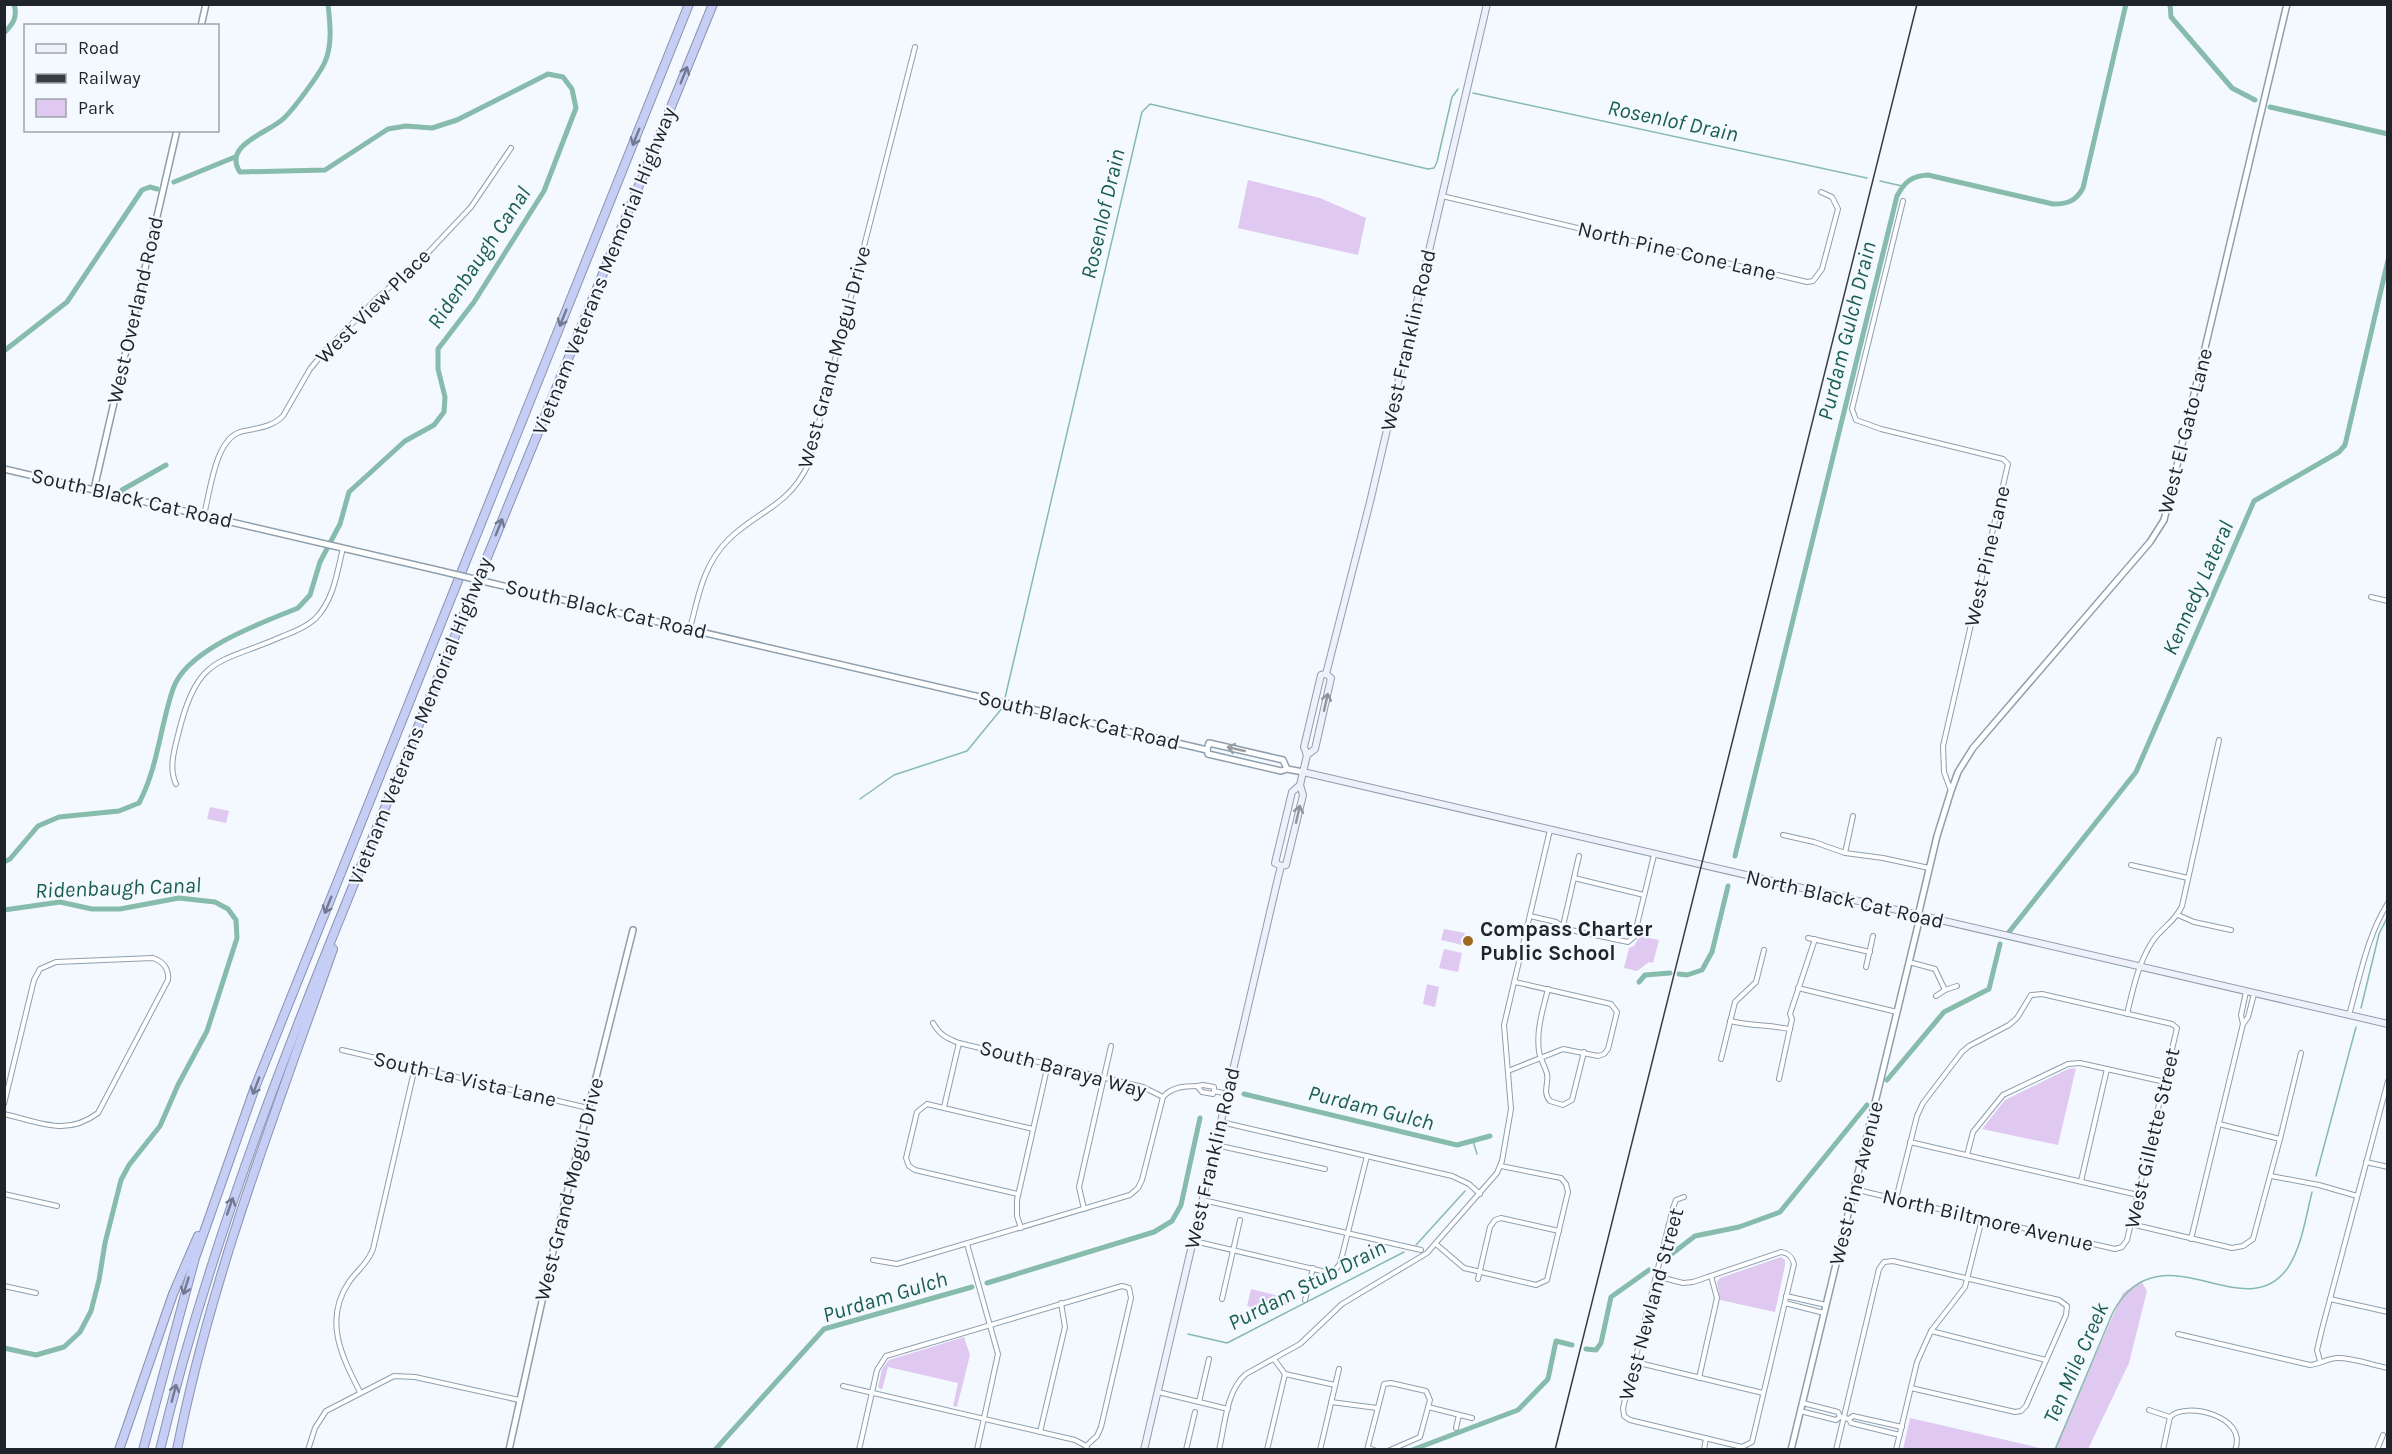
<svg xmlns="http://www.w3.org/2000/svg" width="2392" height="1454" font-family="Karla,sans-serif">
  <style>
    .green { fill: #e0c9f0 }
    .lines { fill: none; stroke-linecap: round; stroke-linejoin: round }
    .stream { stroke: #87bbab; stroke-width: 1.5 }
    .canal { stroke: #87bbab; stroke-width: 5 }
    .minor-casing { stroke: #8f9fac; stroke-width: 6 }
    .tertiary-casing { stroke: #8f9fac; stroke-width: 8 }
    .secondary-casing { stroke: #8f9fac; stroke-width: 8 }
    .motorway-casing { stroke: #8b92ae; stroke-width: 10 }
    .minor { stroke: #fff; stroke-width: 4 }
    .tertiary { stroke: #fff; stroke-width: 5 }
    .secondary { stroke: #eef0fc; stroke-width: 6 }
    .motorway { stroke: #c6cef6; stroke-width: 8 }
    .rail { stroke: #373d42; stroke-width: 1.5 }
    .tertiary-bridge-casing { stroke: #8f9fac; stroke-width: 8; stroke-linecap: butt }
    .tertiary-bridge { stroke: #fff; stroke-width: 5 }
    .oneway { stroke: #727990 }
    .oneway2 { stroke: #90949d }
    .oneway3 { stroke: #9a9c9f }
    .poi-dot { fill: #9d6921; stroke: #f3f9ff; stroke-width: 2 }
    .labels { text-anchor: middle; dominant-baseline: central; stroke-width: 4.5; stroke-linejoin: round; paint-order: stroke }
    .street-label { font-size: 21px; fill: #1e2429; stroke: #f3f9ff }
    .poi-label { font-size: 21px; font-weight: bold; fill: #1e2429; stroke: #f3f9ff; text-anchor: start }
    .water-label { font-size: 22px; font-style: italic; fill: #1b5e4e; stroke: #f3f9ff }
  </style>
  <rect width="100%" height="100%" fill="#f3f9ff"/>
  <!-- green -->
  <g class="green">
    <path d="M1248 180 1320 198 1366 218 1358 255 1238 228Z"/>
    <path d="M210 807 229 811 226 823 207 819Z"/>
    <path d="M1444 929 1465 933 1462 945 1441 940Z"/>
    <path d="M1640 936 1659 940 1653 963 1649 962 1637 971 1624 968 1629 948 1634 946Z"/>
    <path d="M1444 949 1462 953 1458 972 1439 968Z"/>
    <path d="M1427 984 1439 987 1435 1007 1423 1004Z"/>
    <path d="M2076 1068 2058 1145 1982 1129 2005 1100 2068 1069Z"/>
    <path d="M1781 1257 1785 1260V1265L1775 1312 1720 1300 1717 1282 1720 1278Z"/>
    <path d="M2141 1281 2147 1291 2129 1363 2088 1449H2054L2123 1293Z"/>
    <path d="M1251 1289 1291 1299V1303L1272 1312 1247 1306Z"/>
    <path d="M964 1337 970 1355 957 1407 953 1406 958 1383 888 1367 882 1390 878 1387 882 1369 889 1360Z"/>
    <path d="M1910 1418 2040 1448 1903 1449Z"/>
  </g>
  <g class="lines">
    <!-- stream -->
    <g class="stream">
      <path d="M1473 93 1867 178"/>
      <path d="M1880 181 1902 186"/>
      <path d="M1005 698 1142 112 1150 104 1428 169 1434 168 1437 162 1452 97 1458 89"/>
      <path d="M860 799 894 775 967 751 1003 707"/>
      <path d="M2361 1008 2379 934 2388 916"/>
      <path d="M1473 1141 1477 1154"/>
      <path d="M2316 1176 2356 1027"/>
      <path d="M1416 1245 1465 1191"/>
      <path d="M1188 1334 1227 1343 1404 1252"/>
      <path d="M2055 1450 2113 1312C2161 1224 2246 1332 2289 1266 2302 1245 2306 1216 2312 1192"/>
    </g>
    <!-- canal -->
    <g class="canal">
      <path d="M2170 4 2171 17 2232 88 2255 100"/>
      <path d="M4 33C13 24 18 17 14 4"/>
      <path d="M2270 107 2388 134"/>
      <path d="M174 182 235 157"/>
      <path d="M4 351 67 302 142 190 150 187 157 189"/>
      <path d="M122 490 166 465"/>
      <path d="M1735 856 1897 196C1905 181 1912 176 1928 175L2053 204C2068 204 2076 201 2083 188L2126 4"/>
      <path d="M4 862 10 859 38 826 59 817 119 811 139 803C158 767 160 727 173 689 186 649 262 623 298 608L310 595 320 562 340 524 349 492 405 441 434 425 444 412 445 397 438 369V349L474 302 544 191 576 108 572 89 563 77 548 74 457 120 432 128 406 126 388 129 325 170 240 172C222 145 268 133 283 119 293 110 318 76 324 64 333 46 330 23 328 4"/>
      <path d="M4 910 60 902 92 909H120L179 898 215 902 228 909 236 920 237 938 207 1031 178 1085 160 1126 129 1165 121 1180 105 1243 99 1280 91 1311 80 1332 64 1347 36 1355 4 1348"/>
      <path d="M2009 932 2136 772 2254 501 2339 452 2345 445 2388 260"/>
      <path d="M1679 974 1687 975 1702 970 1712 952 1728 886"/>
      <path d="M1639 982 1645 975 1670 973"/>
      <path d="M1887 1080 1944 1012 1989 989 2000 944"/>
      <path d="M1244 1094 1457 1145 1490 1136"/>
      <path d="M1669 1256 1695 1236 1739 1227 1780 1212 1867 1105"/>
      <path d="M987 1283 1154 1232 1172 1221 1181 1205 1200 1118"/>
      <path d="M1586 1349 1596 1350 1601 1343 1611 1297 1649 1270"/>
      <path d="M715 1450 824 1329 972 1287"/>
      <path d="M1412 1450 1518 1410 1548 1379 1556 1341 1572 1345"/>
    </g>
    <defs>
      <g id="minor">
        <path d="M1442 196 1807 282 1813 281 1822 269 1838 209 1832 197 1821 192"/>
        <path d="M1903 201 1852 409 1856 420 1881 429 2003 459 2008 464 1943 746 1944 772 1951 791"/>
        <path d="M204 515C210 492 215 440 240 432 256 428 271 428 283 416L310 369 324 352 376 299 423 258 471 207 511 148"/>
        <path d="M2371 597 2388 601"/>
        <path d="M690 629C698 597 703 565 728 540 757 511 788 507 808 465L915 47"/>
        <path d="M176 784C168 767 175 748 179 731 198 654 220 664 283 636 294 632 306 627 315 619 334 600 337 572 343 548"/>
        <path d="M1783 835 1814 842 1845 853 1883 858 1929 868"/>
        <path d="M1845 853 1853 816"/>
        <path d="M2131 865 2188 878"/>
        <path d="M1574 878 1644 895"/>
        <path d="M2178 915 2194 922 2231 930"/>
        <path d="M1530 916 1556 922 1566 929 1628 942 1634 937 1654 855"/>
        <path d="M1563 926 1579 856"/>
        <path d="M1808 938 1870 952"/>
        <path d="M1909 962 1935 969 1945 990"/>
        <path d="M1866 967 1873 936"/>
        <path d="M1798 988 1897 1012"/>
        <path d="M1548 989C1543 1009 1536 1030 1539 1051 1540 1059 1545 1066 1547 1074 1549 1084 1542 1092 1550 1101L1563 1105 1572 1100 1584 1052"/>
        <path d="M2246 992 2241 1015 2243 1024 2248 1017 2254 994"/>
        <path d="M1936 996 1945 990 1957 986"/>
        <path d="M2127 1014C2133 989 2138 964 2152 942 2161 928 2175 922 2182 906L2219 740"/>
        <path d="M2349 1015C2360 977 2367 936 2388 903"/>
        <path d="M1730 1021C1750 1026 1770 1025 1790 1029"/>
        <path d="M933 1023C940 1035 946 1038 959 1043L1143 1087 1163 1097C1172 1087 1184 1086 1197 1086"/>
        <path d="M342 1050 588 1108"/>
        <path d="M1721 1059 1735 1002 1756 982 1764 950"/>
        <path d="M1508 1071 1563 1049 1598 1056 1604 1054 1608 1049 1617 1012 1611 1004 1515 982"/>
        <path d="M1779 1079 1792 1019 1790 1014 1815 939"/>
        <path d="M1214 1091 1213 1094 1202 1092 1197 1086 1203 1085 1214 1087V1091L1228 1094"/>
        <path d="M4 1104 34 980 40 969 56 962 153 958C164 962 169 969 168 980L98 1113C66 1137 40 1122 4 1114"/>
        <path d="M944 1107 959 1043"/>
        <path d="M1221 1122 1452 1176 1469 1184 1480 1194"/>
        <path d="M2219 1124 2280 1139"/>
        <path d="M1910 1142 2138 1195"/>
        <path d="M1216 1145 1325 1169"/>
        <path d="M1967 1155 1973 1132 2003 1095 2068 1064 2080 1063 2165 1082"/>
        <path d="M2366 1162 2388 1167"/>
        <path d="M2271 1176 2319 1185 2357 1196"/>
        <path d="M2081 1181 2107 1069"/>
        <path d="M1854 1189C1941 1210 2028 1229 2115 1249L2122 1247 2127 1240 2177 1028 2172 1024 2042 994 2031 995 2017 1018 2009 1025 1969 1046 1962 1052 1923 1103 1917 1116 1896 1199"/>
        <path d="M4 1194 57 1206"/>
        <path d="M1018 1194 915 1170 909 1166 906 1158 917 1112 927 1104 1033 1129"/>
        <path d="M1203 1200 1421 1250"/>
        <path d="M1084 1209 1079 1187 1111 1046"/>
        <path d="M2131 1224 2232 1248 2243 1246 2253 1239 2280 1139 2301 1053"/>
        <path d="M1021 1228 1017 1216V1200L1048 1064"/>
        <path d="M2191 1239 2243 1024"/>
        <path d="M1194 1241 1326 1272 1334 1271 1340 1264 1367 1156"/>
        <path d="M967 1244 998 1354 977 1450"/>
        <path d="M1436 1244 1464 1268 1536 1285 1547 1280 1568 1192 1566 1184 1561 1178 1501 1166"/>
        <path d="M873 1260 897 1264 1130 1195 1138 1188 1142 1180 1163 1097"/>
        <path d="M1656 1276 1683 1283 1693 1282 1781 1252C1789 1253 1792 1257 1794 1264L1752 1442 1742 1447 1630 1420 1624 1416 1623 1408 1673 1208 1676 1200 1684 1197"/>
        <path d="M1478 1279 1490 1227 1495 1220 1501 1218 1559 1231"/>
        <path d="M4 1286 36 1293"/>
        <path d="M1786 1296 1826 1305"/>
        <path d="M1222 1299 1240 1220"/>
        <path d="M2330 1299 2388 1312"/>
        <path d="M1305 1300 1313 1268"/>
        <path d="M1785 1303 1824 1313"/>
        <path d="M1931 1331 2046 1360"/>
        <path d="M2178 1334 2310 1365C2320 1364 2328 1358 2338 1358 2354 1358 2372 1365 2388 1368"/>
        <path d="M1274 1359 1285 1374 1335 1385"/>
        <path d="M2320 1361 2317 1350 2322 1329 2388 1081"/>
        <path d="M1635 1362 1763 1393"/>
        <path d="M1699 1378 1717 1298 1711 1276"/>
        <path d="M843 1386 1075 1440 1086 1446"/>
        <path d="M360 1392C342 1357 323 1320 349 1282 358 1269 367 1265 373 1249L415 1067"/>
        <path d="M1158 1392 1228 1409"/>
        <path d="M1199 1402 1209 1359"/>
        <path d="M1331 1402 1377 1408"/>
        <path d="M1803 1403 1838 1412 1840 1417"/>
        <path d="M1428 1407 1472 1418"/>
        <path d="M2149 1410 2170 1417"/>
        <path d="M1800 1411 1836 1420 1840 1417 1849 1419 1853 1416 1902 1427"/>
        <path d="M2170 1417C2185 1401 2249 1416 2235 1450"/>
        <path d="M1849 1419 1851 1423 1900 1435"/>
        <path d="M1456 1428 1459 1415"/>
        <path d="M1040 1432 1065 1327 1061 1303"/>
        <path d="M1368 1448 1374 1450"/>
        <path d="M308 1450 315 1428 326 1411 394 1376 415 1377 519 1400"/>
        <path d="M859 1450 877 1370 886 1356 1122 1286 1129 1288 1131 1298 1101 1427 1097 1436 1086 1446 1088 1450"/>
        <path d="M1186 1450 1195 1412"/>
        <path d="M1219 1450C1225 1425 1226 1391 1246 1374L1300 1344 1342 1304 1427 1253 1497 1173 1502 1161 1511 1109 1504 1025 1550 830"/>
        <path d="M1267 1450 1285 1374"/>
        <path d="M1320 1450 1339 1369"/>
        <path d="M1367 1450 1384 1384 1391 1383 1426 1391 1430 1400 1420 1437 1390 1450"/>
        <path d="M1704 1450 1706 1438"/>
        <path d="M1836 1450 1879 1269 1884 1262 1893 1261 2059 1300 2067 1306 2066 1315 2026 1406 2021 1411 2015 1412 1911 1388"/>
        <path d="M1896 1450 1917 1362 1931 1331 1965 1287 1982 1219"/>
        <path d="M2163 1450 2170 1417"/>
        <path d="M2377 1450 2383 1435"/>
      </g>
      <g id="tertiary">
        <path d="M201 26 206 4"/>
        <path d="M4 469 441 571"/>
        <path d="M94 489 177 130"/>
        <path d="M495 584 1207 750"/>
        <path d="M1287 769 1283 760 1209 743 1207 750 1208 754 1281 771 1287 769 1303 772"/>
        <path d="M1918 916 1937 836 1951 791 1958 772 1973 748 2150 542 2164 520 2287 4"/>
        <path d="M509 1450 558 1229 633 930"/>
        <path d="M1791 1450 1920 917"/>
      </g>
      <g id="secondary">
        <path d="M1326 674 1370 502 1487 4"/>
        <path d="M1303 772 2388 1024"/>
        <path d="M1300 785 1307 755 1304 747 1321 675 1326 674 1331 678 1315 749 1307 755"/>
        <path d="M1144 1450 1278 878 1281 866 1286 865 1303 795 1300 785 1292 792 1275 863 1281 866"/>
      </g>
      <g id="motorway">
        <path d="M119 1450 173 1294 198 1236"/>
        <path d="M143 1450 195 1258 254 1090 689 4"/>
        <path d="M160 1450C217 1211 312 987 404 761 507 509 610 257 713 4"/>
        <path d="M177 1450C211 1277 275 1114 333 949"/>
      </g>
    </defs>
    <!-- minor casing -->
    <use href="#minor" class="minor-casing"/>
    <!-- tertiary casing -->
    <use href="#tertiary" class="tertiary-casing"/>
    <!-- secondary casing -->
    <use href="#secondary" class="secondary-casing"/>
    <!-- motorway casing -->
    <use href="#motorway" class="motorway-casing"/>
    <!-- minor -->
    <use href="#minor" class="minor"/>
    <!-- tertiary -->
    <use href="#tertiary" class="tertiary"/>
    <!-- secondary -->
    <use href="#secondary" class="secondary"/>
    <!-- motorway -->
    <use href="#motorway" class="motorway"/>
    <!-- rail -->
    <path class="rail" d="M1555 1450 1917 4"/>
    <defs>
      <path id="tertiary-bridge" d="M441 571 495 584"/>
    </defs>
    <!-- tertiary-bridge casing -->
    <use href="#tertiary-bridge" class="tertiary-bridge-casing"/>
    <!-- tertiary-bridge -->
    <use href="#tertiary-bridge" class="tertiary-bridge"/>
  </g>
  <!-- one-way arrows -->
  <defs><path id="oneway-shaft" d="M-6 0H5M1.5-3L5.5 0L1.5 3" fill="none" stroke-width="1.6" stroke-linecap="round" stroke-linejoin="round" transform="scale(1.5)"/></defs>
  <g class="oneway">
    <use href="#oneway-shaft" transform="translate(684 75) rotate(-68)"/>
    <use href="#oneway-shaft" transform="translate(636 137) rotate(112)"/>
    <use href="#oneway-shaft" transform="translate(563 318) rotate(112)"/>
    <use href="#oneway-shaft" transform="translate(499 527) rotate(-68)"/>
    <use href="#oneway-shaft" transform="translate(328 905) rotate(112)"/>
    <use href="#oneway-shaft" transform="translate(256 1086) rotate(111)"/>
    <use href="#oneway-shaft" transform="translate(230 1206) rotate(-71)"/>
    <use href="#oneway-shaft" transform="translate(186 1286) rotate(107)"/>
    <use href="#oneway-shaft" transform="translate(174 1393) rotate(-75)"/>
  </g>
  <g class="oneway2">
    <use href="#oneway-shaft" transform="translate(1326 702) rotate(-77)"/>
    <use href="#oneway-shaft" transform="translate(1298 814) rotate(-77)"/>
  </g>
  <use class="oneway3" href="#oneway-shaft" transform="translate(1236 749) rotate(-167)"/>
  <!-- markers -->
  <circle class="poi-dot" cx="1468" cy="941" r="6"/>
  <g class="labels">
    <!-- street labels -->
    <g class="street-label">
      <text transform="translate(1677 251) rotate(13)">North Pine Cone Lane</text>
      <text transform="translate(604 271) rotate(-68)">Vietnam Veterans Memorial Highway</text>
      <text transform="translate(373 306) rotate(-45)">West View Place</text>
      <text transform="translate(135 310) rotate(-77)">West Overland Road</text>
      <text transform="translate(1408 340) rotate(-77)">West Franklin Road</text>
      <text transform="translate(834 357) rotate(-75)">West Grand Mogul Drive</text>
      <text transform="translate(2185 431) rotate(-76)">West El Gato Lane</text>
      <text transform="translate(132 498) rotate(13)">South Black Cat Road</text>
      <text transform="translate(1987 556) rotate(-77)">West Pine Lane</text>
      <text transform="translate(606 609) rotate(13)">South Black Cat Road</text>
      <text transform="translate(1079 720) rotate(13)">South Black Cat Road</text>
      <text transform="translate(420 721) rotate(-68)">Vietnam Veterans Memorial Highway</text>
      <text transform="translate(1845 899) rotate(13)">North Black Cat Road</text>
      <text transform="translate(1063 1069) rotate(15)">South Baraya Way</text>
      <text transform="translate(465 1079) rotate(13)">South La Vista Lane</text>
      <text transform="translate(2152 1138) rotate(-77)">West Gillette Street</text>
      <text transform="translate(1212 1158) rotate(-77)">West Franklin Road</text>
      <text transform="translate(1856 1183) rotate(-76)">West Pine Avenue</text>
      <text transform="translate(569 1189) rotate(-76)">West Grand Mogul Drive</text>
      <text transform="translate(1988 1220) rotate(13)">North Biltmore Avenue</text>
      <text transform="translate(1651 1304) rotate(-75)">West Newland Street</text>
    </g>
    <!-- poi labels -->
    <g class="poi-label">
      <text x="1480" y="929">Compass Charter<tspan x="1480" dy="24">Public School</tspan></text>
    </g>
    <!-- water labels -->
    <g class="water-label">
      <text transform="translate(1673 121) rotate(12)">Rosenlof Drain</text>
      <text transform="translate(1103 214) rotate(-77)">Rosenlof Drain</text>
      <text transform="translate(479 258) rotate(-56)">Ridenbaugh Canal</text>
      <text transform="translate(1847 331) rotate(-76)">Purdam Gulch Drain</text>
      <text transform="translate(2198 588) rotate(-66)">Kennedy Lateral</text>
      <text transform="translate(118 888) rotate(-2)">Ridenbaugh Canal</text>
      <text transform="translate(1371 1108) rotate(14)">Purdam Gulch</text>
      <text transform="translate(1307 1285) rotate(-27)">Purdam Stub Drain</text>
      <text transform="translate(885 1297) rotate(-17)">Purdam Gulch</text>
      <text transform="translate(2076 1363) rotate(-66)">Ten Mile Creek</text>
    </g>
  </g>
  <!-- border -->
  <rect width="2392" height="1454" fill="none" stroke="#1e2429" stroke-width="12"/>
  <!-- legend -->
  <rect x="24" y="24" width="195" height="108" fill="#f3f9ff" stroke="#9ea4a9" stroke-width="1.5"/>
  <rect x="36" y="44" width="30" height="9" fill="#eef0fc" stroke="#9ea4a9" stroke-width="1.5"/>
  <text x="78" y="54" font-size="18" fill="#1e2429">Road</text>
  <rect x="36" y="74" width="30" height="9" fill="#373d42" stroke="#9ea4a9" stroke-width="1.5"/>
  <text x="78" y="84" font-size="18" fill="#1e2429">Railway</text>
  <rect x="36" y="99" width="30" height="18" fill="#e0c9f0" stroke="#9ea4a9" stroke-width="1.5"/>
  <text x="78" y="114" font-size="18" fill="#1e2429">Park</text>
</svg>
